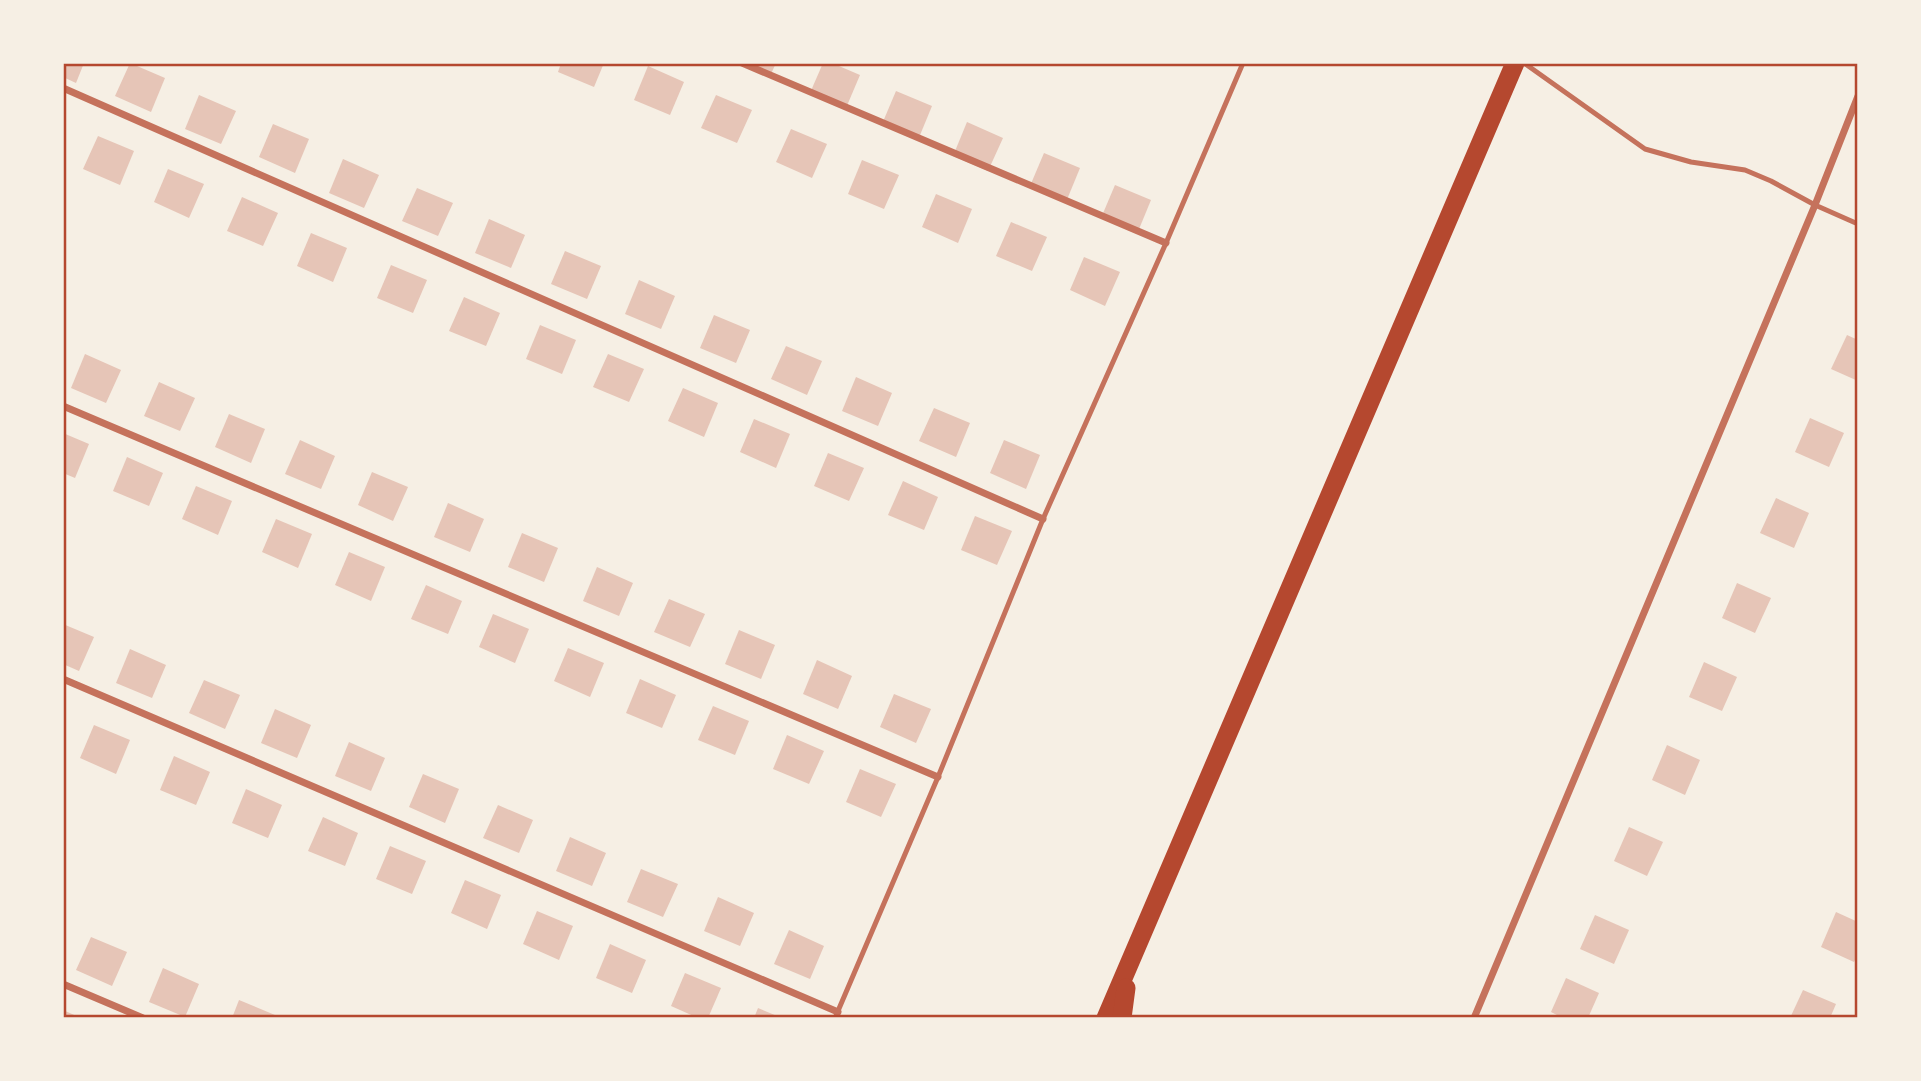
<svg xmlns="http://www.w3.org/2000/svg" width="1921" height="1081" font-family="'PT Sans Narrow',sans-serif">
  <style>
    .building { fill: #e6c5b7 }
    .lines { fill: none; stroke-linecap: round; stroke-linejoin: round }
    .service { stroke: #c5725c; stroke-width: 5 }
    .minor { stroke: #c5725c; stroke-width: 7 }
    .trunk { stroke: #b5482f; stroke-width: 19 }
    .neatline { fill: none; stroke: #b5482f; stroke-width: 2.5 }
  </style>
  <rect width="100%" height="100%" fill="#f6efe4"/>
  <!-- building -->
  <g class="building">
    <path d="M63 63H84L76 83 63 77Z"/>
    <path d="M130 63 165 78 151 112 115 96Z"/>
    <path d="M561 63H604L594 87 558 72Z"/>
    <path d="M745 63H776L771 74Z"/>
    <path d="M823 63H832L860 75 846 108 810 93Z"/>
    <path d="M648 66 684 82 670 115 634 100Z"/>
    <path d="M896 91 932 106 918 140 882 124Z"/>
    <path d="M199 95 236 111 221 144 185 129Z"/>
    <path d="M716 95 752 110 737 143 701 128Z"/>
    <path d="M967 122 1003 138 988 171 953 156Z"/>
    <path d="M273 124 309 139 295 173 259 157Z"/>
    <path d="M791 129 827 144 812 178 776 162Z"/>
    <path d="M98 136 134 151 120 185 83 169Z"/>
    <path d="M1044 153 1080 168 1066 202 1030 186Z"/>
    <path d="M343 159 379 175 364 208 329 193Z"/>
    <path d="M862 160 899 175 884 209 848 194Z"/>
    <path d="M168 169 204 184 189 218 154 202Z"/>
    <path d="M1115 185 1151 200 1137 234 1101 218Z"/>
    <path d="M417 188 453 203 438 236 402 221Z"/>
    <path d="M936 194 972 209 958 243 922 227Z"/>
    <path d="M242 197 278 213 263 246 227 231Z"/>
    <path d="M489 219 525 235 511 268 475 253Z"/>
    <path d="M1011 222 1047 237 1032 271 996 256Z"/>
    <path d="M311 233 347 248 333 282 297 266Z"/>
    <path d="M565 251 601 266 587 299 551 284Z"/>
    <path d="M1084 257 1120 272 1105 306 1070 290Z"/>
    <path d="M391 265 427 280 413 313 377 298Z"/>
    <path d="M639 280 675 296 661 329 625 314Z"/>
    <path d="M464 297 500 313 486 346 449 331Z"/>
    <path d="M714 315 750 330 736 363 700 348Z"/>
    <path d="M540 325 576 340 562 374 526 359Z"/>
    <path d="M1847 335 1858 340V381L1831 369Z"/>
    <path d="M786 346 822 361 807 395 771 379Z"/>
    <path d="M85 354 121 370 106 403 71 388Z"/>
    <path d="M608 354 644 369 629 402 593 387Z"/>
    <path d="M856 377 892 393 878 426 842 411Z"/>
    <path d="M159 382 195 398 180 431 144 416Z"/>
    <path d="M683 388 718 403 704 437 668 421Z"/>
    <path d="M934 408 970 423 956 457 919 441Z"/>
    <path d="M229 414 265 429 251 463 215 447Z"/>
    <path d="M1810 418 1844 433 1829 467 1795 452Z"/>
    <path d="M754 419 790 434 776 468 740 452Z"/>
    <path d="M63 433 89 444 75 478 63 473Z"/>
    <path d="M300 440 335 456 321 489 285 474Z"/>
    <path d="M1004 440 1040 455 1026 489 990 473Z"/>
    <path d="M828 453 864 468 849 501 814 486Z"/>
    <path d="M127 457 163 473 149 506 113 491Z"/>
    <path d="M372 472 408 487 393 521 358 505Z"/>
    <path d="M903 481 938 497 924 530 888 515Z"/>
    <path d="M196 486 232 501 218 535 182 519Z"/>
    <path d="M1776 498 1809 513 1794 548 1760 533Z"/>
    <path d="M448 503 484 519 470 552 434 537Z"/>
    <path d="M975 516 1012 531 997 565 961 550Z"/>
    <path d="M276 519 312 534 298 568 262 552Z"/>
    <path d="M522 533 558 548 544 582 508 567Z"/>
    <path d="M349 552 385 567 371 601 335 585Z"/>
    <path d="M597 567 633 583 619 616 583 601Z"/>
    <path d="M1737 583 1771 598 1755 633 1722 618Z"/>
    <path d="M426 585 462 601 448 634 411 619Z"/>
    <path d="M669 599 705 614 690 647 654 632Z"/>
    <path d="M493 614 529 629 515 663 479 647Z"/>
    <path d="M63 624 94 637 79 671 63 664Z"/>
    <path d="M739 630 775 645 761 679 725 664Z"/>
    <path d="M568 648 604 663 590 697 554 681Z"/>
    <path d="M130 649 166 665 152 698 116 683Z"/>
    <path d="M817 660 852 676 838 709 803 694Z"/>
    <path d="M1704 662 1737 677 1722 711 1689 697Z"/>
    <path d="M640 679 676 695 662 728 626 713Z"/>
    <path d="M204 680 240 695 225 729 189 713Z"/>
    <path d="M894 694 931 709 916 743 880 727Z"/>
    <path d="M713 706 749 721 735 755 698 740Z"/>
    <path d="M275 709 311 725 297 758 261 743Z"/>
    <path d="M94 725 130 740 116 774 80 758Z"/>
    <path d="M787 735 824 751 809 784 773 769Z"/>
    <path d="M349 742 385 758 371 791 335 776Z"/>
    <path d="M1667 745 1700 760 1685 795 1652 780Z"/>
    <path d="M174 756 210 772 196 805 160 790Z"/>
    <path d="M860 769 896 784 881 817 846 802Z"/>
    <path d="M423 774 459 789 445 823 409 807Z"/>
    <path d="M246 789 282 805 268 838 232 823Z"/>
    <path d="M498 805 533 820 519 853 483 838Z"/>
    <path d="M323 817 358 833 345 866 308 851Z"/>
    <path d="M1629 827 1663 842 1647 876 1614 861Z"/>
    <path d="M570 837 606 853 592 886 556 871Z"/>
    <path d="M390 846 426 861 412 894 376 879Z"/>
    <path d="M641 869 678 884 663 917 627 902Z"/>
    <path d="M465 880 501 895 487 929 451 913Z"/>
    <path d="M718 897 754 913 740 946 704 931Z"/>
    <path d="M537 911 573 926 559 960 523 944Z"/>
    <path d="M1836 912 1858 922V954L1854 962 1821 947Z"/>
    <path d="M1595 915 1629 930 1614 964 1580 949Z"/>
    <path d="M789 930 824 946 810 979 774 964Z"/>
    <path d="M91 937 127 952 112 986 76 970Z"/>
    <path d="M610 944 646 960 632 993 596 978Z"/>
    <path d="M163 968 199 984 185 1017 149 1002Z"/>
    <path d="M685 973 721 988 708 1018H698L671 1006Z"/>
    <path d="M1566 978 1599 993 1588 1018H1563L1551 1012Z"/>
    <path d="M1803 990 1836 1004 1830 1018H1790Z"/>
    <path d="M239 1000 275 1015 274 1018H232Z"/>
    <path d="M758 1008 782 1018H754Z"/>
    <path d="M63 1010 81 1018H63Z"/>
  </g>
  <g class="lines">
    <!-- service -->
    <g class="service">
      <path d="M1524 63 1645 149 1691 162 1745 170 1771 181 1815 205 1858 224"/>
      <path d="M835 1018 938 777 1043 519 1166 243 1243 63"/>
    </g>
    <!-- minor -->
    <g class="minor">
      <path d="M742 63 1166 243"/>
      <path d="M63 88 1043 519"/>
      <path d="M63 406 938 777"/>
      <path d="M63 679 838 1012"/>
      <path d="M63 984 143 1018"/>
      <path d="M1474 1018 1815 205 1858 96"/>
    </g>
    <!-- trunk -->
    <g class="trunk">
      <path d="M1106 1018 1515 63"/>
      <path d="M1122 1018 1126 988"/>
    </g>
  </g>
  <!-- border -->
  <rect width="1921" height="1081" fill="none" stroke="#f6efe4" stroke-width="130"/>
  <rect x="65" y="65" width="1791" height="951" class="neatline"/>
</svg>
